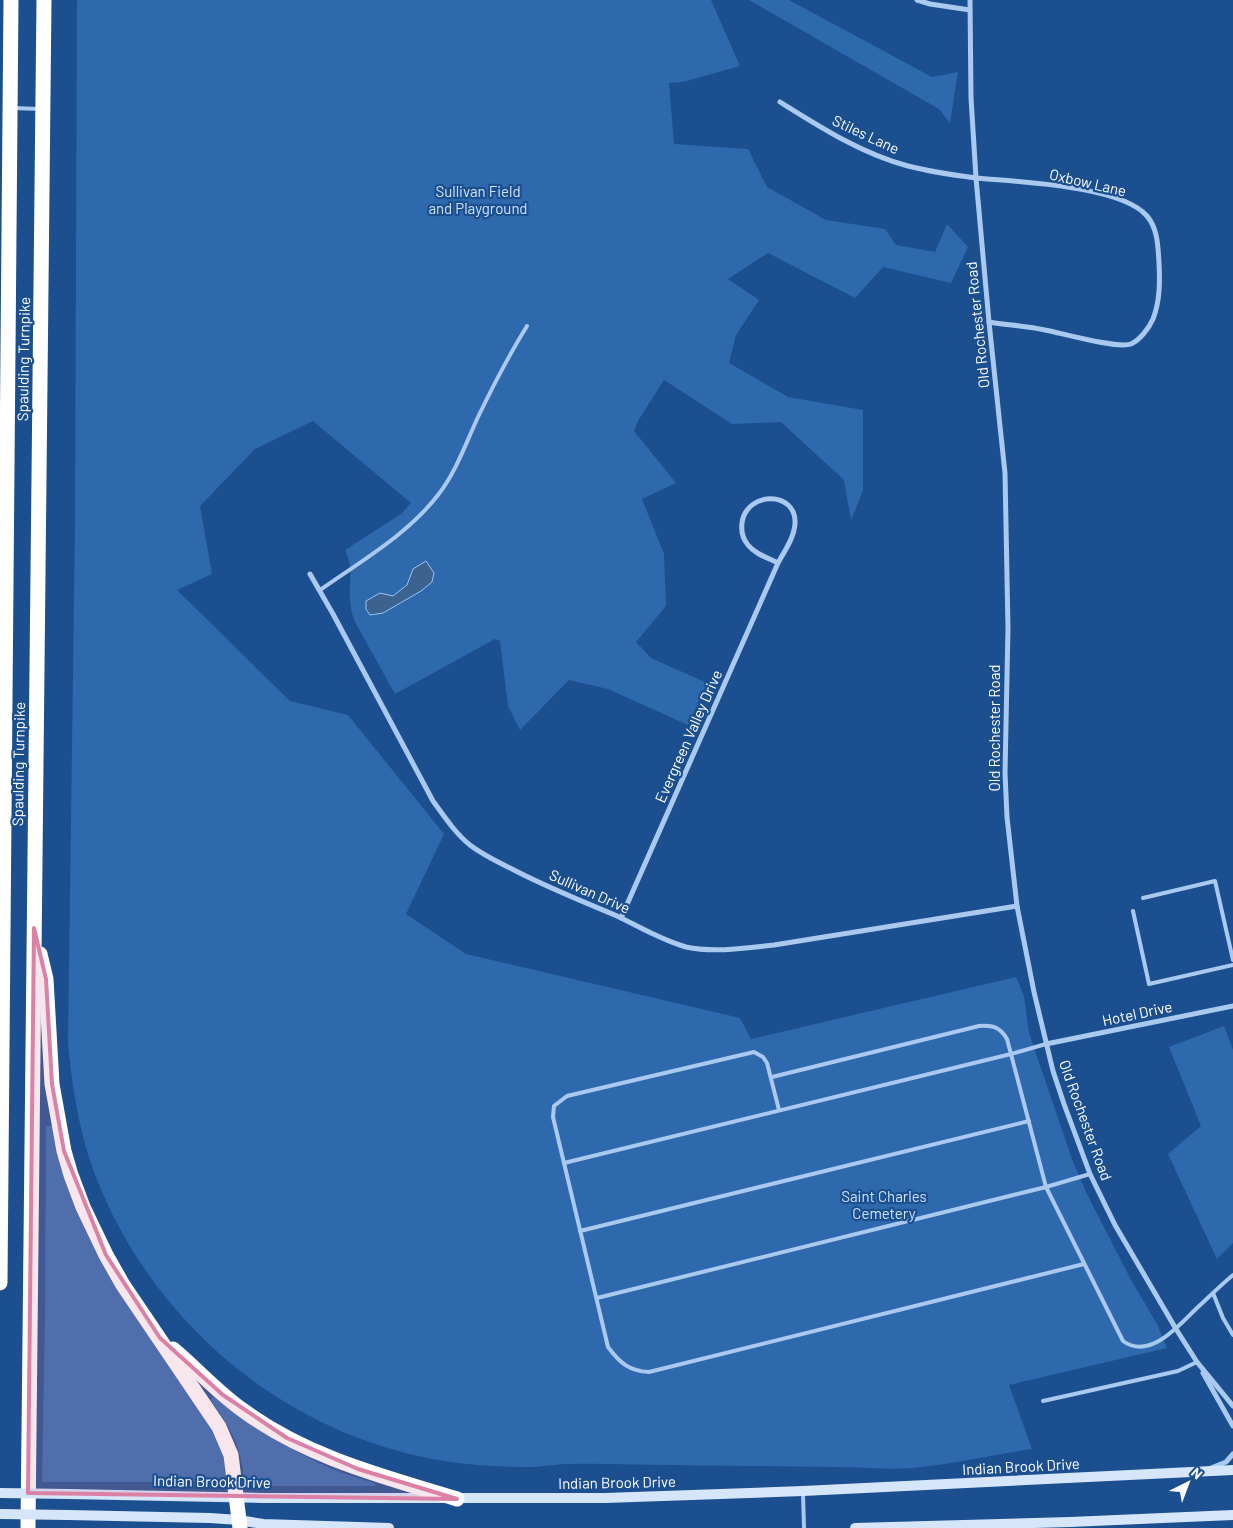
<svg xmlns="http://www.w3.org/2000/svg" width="1233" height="1528" font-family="Barlow,sans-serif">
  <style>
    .green { fill: #2e69ad }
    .water { fill: #3c6290; stroke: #9cc4f0 }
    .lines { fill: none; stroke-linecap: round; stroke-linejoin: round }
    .service { stroke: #a9c9ee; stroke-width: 4 }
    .minor { stroke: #a9c9ee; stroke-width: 5 }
    .secondary { stroke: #d6e6fa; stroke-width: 10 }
    .motorway { stroke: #fff; stroke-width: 15 }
    .secondary-bridge { stroke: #d6e6fa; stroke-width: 10 }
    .marked { fill: #dd80a5; fill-opacity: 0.2; stroke: #dd80a5; stroke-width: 4; stroke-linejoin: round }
    .labels { text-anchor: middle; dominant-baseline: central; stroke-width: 4.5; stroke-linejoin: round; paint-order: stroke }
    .street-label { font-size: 15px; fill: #fff; stroke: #1b4f8f }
    .park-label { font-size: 15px; fill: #cfe3fa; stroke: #1b4f8f }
  </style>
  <rect width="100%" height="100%" fill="#1b4f8f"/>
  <!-- green -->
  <g class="green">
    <path d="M77 0H711L740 66 683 82 669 83 674 144 748 149 767 187 826 220 885 229 896 245 935 252 947 224 968 247 951 283 883 267 855 298 768 253 728 279 759 300 736 335 729 363 788 397 863 410V491L851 520 844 480 781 422 732 424 664 380 638 421 634 431 676 483 642 499 664 554 666 606 636 642 651 658 707 683 688 725 608 689 569 680 520 730 508 706 500 641 495 639 395 694 355 622C352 614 350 606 350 598 349 577 354 571 345 550L401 514 411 503 313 421 255 449 200 506 212 574 177 590 290 701 348 715 444 834 406 914 466 954 740 1018 751 1039 1016 977 1024 996 1029 1033 1073 1162 1087 1194 1130 1278 1157 1324 1167 1348 1009 1385 1032 1449C993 1455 953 1464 913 1468 888 1470 861 1467 835 1467 781 1466 727 1466 673 1465 639 1465 604 1463 570 1464 558 1464 546 1466 534 1467 504 1467 474 1466 444 1461 285 1435 151 1323 94 1172 79 1131 72 1087 68 1043L75 528Z"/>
    <path d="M749 0H789L932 77 958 72 950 123 939 109Z"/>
    <path d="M1224 1026 1233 1050V1243L1217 1259 1168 1154 1201 1126 1169 1047Z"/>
    <path d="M46 1126H52L65 1176 218 1439 224 1459 226 1476 221 1482H42L45 1316Z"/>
    <path d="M214 1396C247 1421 280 1444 317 1462 335 1471 355 1477 374 1483L376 1486H246L244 1484C243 1448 231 1428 210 1400Z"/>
  </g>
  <!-- water -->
  <path class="water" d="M426 561 434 573 432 582 421 591 383 613 370 615 366 609V601L380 593 393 596 407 585 413 569Z"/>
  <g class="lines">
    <!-- service -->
    <g class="service">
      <path d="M13 108 40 109"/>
      <path d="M320 590C361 561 407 535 438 495 456 472 466 443 478 417 493 386 509 355 527 326"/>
      <path d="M1143 898 1215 881 1233 960"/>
      <path d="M1133 911 1149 984 1233 965"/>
      <path d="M772 1077 979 1026C993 1025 1000 1027 1007 1039L1046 1187 1123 1341C1150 1361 1180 1324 1198 1307 1210 1296 1221 1285 1233 1275"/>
      <path d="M779 1110 767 1063 763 1057 754 1052 567 1096 554 1106 553 1117 608 1347C620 1363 629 1371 649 1372L1084 1264"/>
      <path d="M564 1163 1011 1054 1046 1044"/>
      <path d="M580 1231 1029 1121"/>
      <path d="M1213 1293 1223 1318 1233 1335"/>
      <path d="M597 1298 1046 1187 1090 1174"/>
      <path d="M1043 1401 1178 1371 1197 1362"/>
      <path d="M803 1493 804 1528"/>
    </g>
    <!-- minor -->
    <g class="minor">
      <path d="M917 0 930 4 970 10"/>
      <path d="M970 0 971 98 976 178 989 322 1005 473 1008 628 1005 773 1007 817 1017 906 1034 992 1053 1071 1064 1104 1090 1174 1115 1225 1176 1329 1197 1362 1233 1406"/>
      <path d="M780 102C820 127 862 154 908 166 931 172 953 175 976 178 1016 182 1120 185 1147 216 1158 229 1158 247 1159 263 1160 282 1160 301 1153 319 1149 328 1140 340 1131 344 1117 349 1061 333 1045 330 1026 326 1007 325 989 322"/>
      <path d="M310 574 333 614 433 801C444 816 455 833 470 845 483 855 498 862 512 869 546 887 582 901 617 916 640 927 661 940 686 947 714 953 746 948 774 945L1017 906"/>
      <path d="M621 918 778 563C784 552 794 538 795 524 797 490 746 491 742 523 741 531 743 539 748 545 755 554 768 558 778 563"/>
      <path d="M1046 1044 1233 1006"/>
      <path d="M1203 1373 1233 1426"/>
      <path d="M1211 1468 1226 1462 1233 1454"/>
    </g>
    <!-- secondary -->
    <g class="secondary">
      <path d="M68 1494 263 1498H605L803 1491 1233 1470"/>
      <path d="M68 1515 210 1518 239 1520 263 1524 389 1528"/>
      <path d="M855 1528 1070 1522 1233 1515"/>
    </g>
    <!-- motorway -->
    <g class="motorway">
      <path d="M40 954 46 979 52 1084 64 1151 71 1175 83 1207 106 1255 123 1285 219 1427 231 1455 240 1528"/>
      <path d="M0 1283 11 0"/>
      <path d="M173 1349C197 1369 218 1393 244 1411 309 1458 382 1476 457 1499"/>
      <path d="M28 1528 44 0"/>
    </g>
    <!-- secondary-bridge -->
    <g class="secondary-bridge">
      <path d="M0 1493 68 1494"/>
      <path d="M0 1514 68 1515"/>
    </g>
  </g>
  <!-- marked area -->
  <path class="marked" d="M34 928 46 979 52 1084 64 1151 106 1255 160 1338 223 1395 287 1438 358 1469 457 1499 28 1493Z"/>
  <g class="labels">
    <!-- street labels -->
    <g class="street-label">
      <text transform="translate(866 134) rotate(25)">Stiles Lane</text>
      <text transform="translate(1088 182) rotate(13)">Oxbow Lane</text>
      <text transform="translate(977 325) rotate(-96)">Old Rochester Road</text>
      <text transform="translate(23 359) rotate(-89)">Spaulding Turnpike</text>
      <text transform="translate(994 728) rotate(-90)">Old Rochester Road</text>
      <text transform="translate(688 736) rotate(-66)">Evergreen Valley Drive</text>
      <text transform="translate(18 764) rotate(-89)">Spaulding Turnpike</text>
      <text transform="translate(590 891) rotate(24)">Sullivan Drive</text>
      <text transform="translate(1137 1013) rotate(-12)">Hotel Drive</text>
      <text transform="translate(1086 1120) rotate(70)">Old Rochester Road</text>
      <text transform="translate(1021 1466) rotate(-3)">Indian Brook Drive</text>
      <text transform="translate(212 1481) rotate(1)">Indian Brook Drive</text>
      <text transform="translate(617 1482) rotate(-1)">Indian Brook Drive</text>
    </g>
    <!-- park labels -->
    <g class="park-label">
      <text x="478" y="191">Sullivan Field<tspan x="478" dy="17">and Playground</tspan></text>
      <text x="884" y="1196">Saint Charles<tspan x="884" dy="17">Cemetery</tspan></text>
    </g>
  </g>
  <!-- north arrow -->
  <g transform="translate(1188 1483) rotate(42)" stroke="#1b4f8f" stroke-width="4" paint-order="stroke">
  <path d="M0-4L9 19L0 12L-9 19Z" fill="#ffffff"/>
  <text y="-8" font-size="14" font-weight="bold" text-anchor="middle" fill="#ffffff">N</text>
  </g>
</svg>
